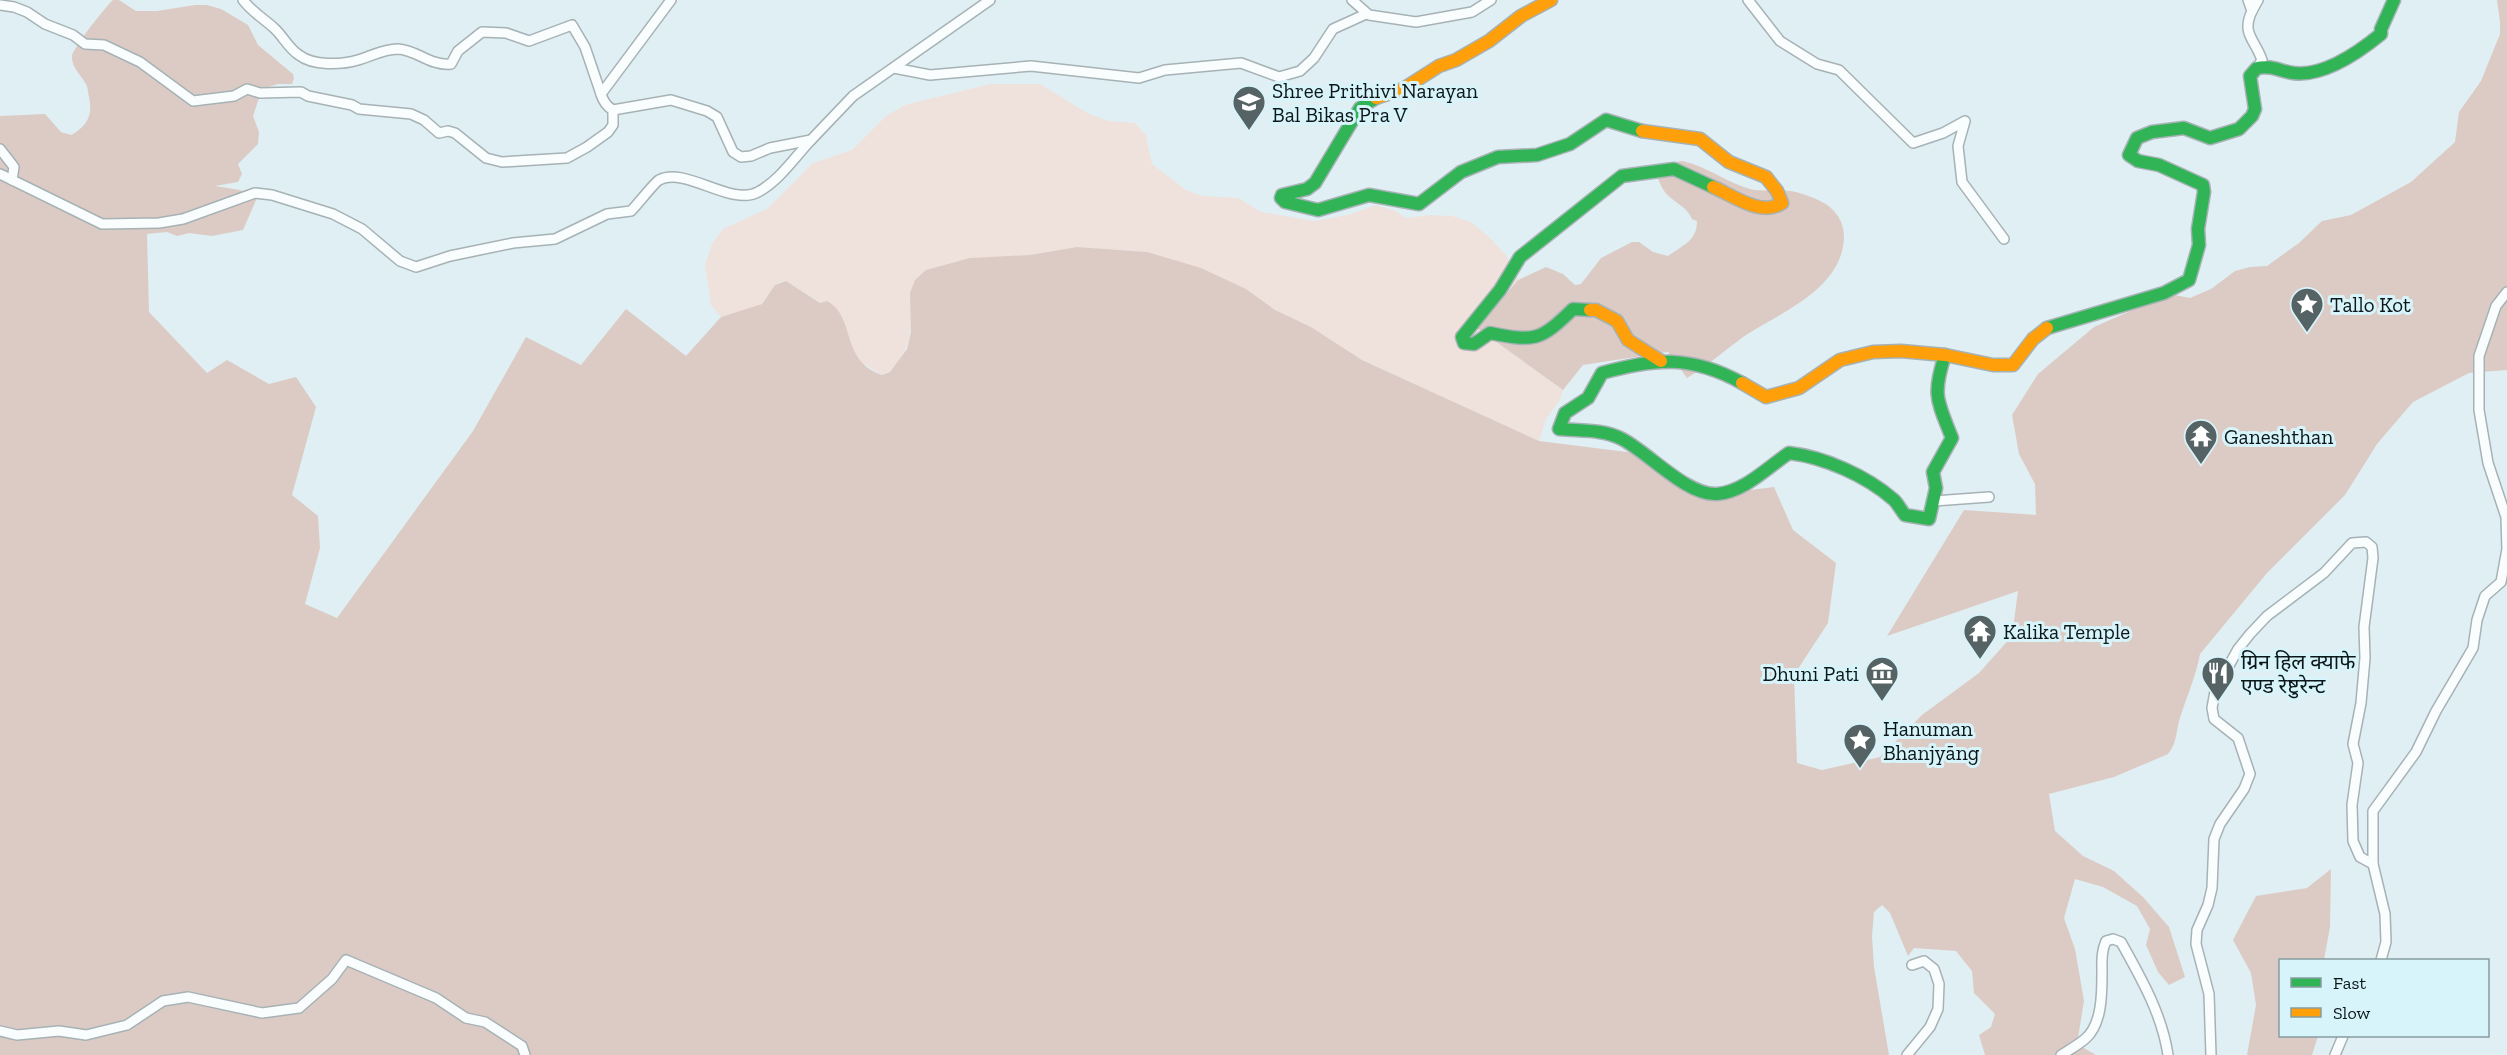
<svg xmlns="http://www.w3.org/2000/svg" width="2507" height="1055" font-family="'Zilla Slab','Noto Sans Devanagari',serif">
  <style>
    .green { fill: #efe2dc }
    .forest { fill: #dccbc4 }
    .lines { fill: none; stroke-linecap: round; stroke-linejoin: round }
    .street-casing { stroke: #a6b2b5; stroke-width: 12 }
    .fast-casing { stroke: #a6b2b5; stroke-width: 15 }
    .slow-casing { stroke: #a6b2b5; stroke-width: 15 }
    .street { stroke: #fafdfd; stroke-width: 9 }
    .fast { stroke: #30b455; stroke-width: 12 }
    .slow { stroke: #ff9f0a; stroke-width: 12 }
    .labels { text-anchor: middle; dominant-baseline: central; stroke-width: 6; stroke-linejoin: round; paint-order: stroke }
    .poi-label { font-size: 21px; fill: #0c1719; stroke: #d8f4fb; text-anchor: start }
  </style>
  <rect width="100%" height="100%" fill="#e0eff3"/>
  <!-- green -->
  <path class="green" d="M990 84H1040L1089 114 1109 121 1135 123 1146 135 1152 164 1186 190 1202 196 1238 198 1261 212 1315 221 1352 214 1375 205 1393 210 1407 218 1430 215 1452 216 1471 222 1489 237 1506 255 1518 280 1477 328 1563 390 1560 400 1546 419 1539 441 1362 360 1311 327 1275 310 1246 289 1147 252 1077 247 1030 255 910 293C911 317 914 339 900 359 894 367 891 372 882 375L857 360 841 315 827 301 821 303 786 281C772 283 771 294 762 303 753 311 734 313 721 317L711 305 705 265 712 244 723 229 767 209 813 163 852 150 886 116 905 105Z"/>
  <!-- forest -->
  <g class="forest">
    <path d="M113 0H119L136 11H157L195 5H207L221 9 248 25 258 45 293 74 294 78 292 84H278L262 89 253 116 259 132 258 144 238 164 242 174 238 182 215 186 240 190 257 198 243 230 212 236 189 233 177 236 167 232 147 234 149 312 207 373 227 360 269 384 296 377 316 407 292 495 318 516 320 548 305 604 337 618 473 431 526 337 581 365 626 309 686 356 721 317 762 304 775 285 786 281 820 303 827 301C856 316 840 361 882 375L890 372 907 349 911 332 910 293 915 280 926 270 970 258 1030 255 1077 247 1147 252 1201 268 1246 289 1275 310 1311 327 1362 360 1539 441 1643 454 1702 496 1774 487 1793 530 1836 563 1828 623 1794 675 1797 763 1822 770 1880 757 1922 715 1979 673 2012 636 2018 591 1887 636 1964 510 2036 515 2035 484 2019 454 2012 415 2038 374 2094 327 2169 294 2190 298 2211 289 2235 271 2250 267 2267 266 2299 243 2322 221 2351 215 2411 182 2455 142 2459 112 2481 81 2500 34V22L2497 0H2507V370L2469 373 2413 402 2377 444 2345 495 2267 573 2200 654C2196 676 2187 696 2180 718 2176 730 2177 744 2168 754L2114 777 2049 794 2055 831 2083 856 2114 871 2143 897 2169 927 2185 977 2169 985 2158 972 2146 945 2150 929 2137 906 2103 887 2075 879 2064 918 2075 949 2084 1001 2077 1044 2096 1055H1985L1979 1035 1991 1027 1995 1014 1974 993 1972 971 1956 951 1914 948 1908 956 1890 913 1882 905 1874 912 1872 936 1874 967 1889 1055H0V116L45 114 61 132 71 135C87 126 93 116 89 97 88 93 88 87 86 84 81 75 71 67 72 56 73 48 106 6 113 0Z"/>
    <path d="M1682 161C1706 166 1726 182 1750 189 1763 192 1777 189 1790 191 1799 192 1809 196 1816 199 1833 206 1844 219 1844 237 1843 288 1782 312 1746 335 1726 349 1708 366 1687 378L1668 352 1583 365 1563 390 1477 328 1518 280 1546 267 1563 274 1575 285 1581 284 1601 258 1632 242H1639L1653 252 1668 256C1683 245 1697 241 1697 221L1692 219C1683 199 1664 204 1657 174L1665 164Z"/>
    <path d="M2331 869 2330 927 2324 960H2280V1036H2318L2312 1055H2247L2256 1005 2251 973 2233 940 2256 896 2307 888Z"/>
  </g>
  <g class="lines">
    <defs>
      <g id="street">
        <path d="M243 0C252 12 263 18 274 28 283 36 289 49 299 55 313 66 341 65 358 60 372 56 383 49 398 49 417 50 430 66 451 64L458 51 482 32 506 33 529 41 572 25 585 47 601 94"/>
        <path d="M671 0 601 94C603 101 606 106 613 110L671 100 707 111 717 117 733 152 741 157 751 156 770 148 811 140 853 96 990 0"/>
        <path d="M1352 0 1369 15 1416 22 1472 12 1491 0"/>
        <path d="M1748 0 1780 41 1817 64 1839 70 1913 143 1943 133 1965 121 1958 146 1962 182 2004 239"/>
        <path d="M2248 0 2252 11C2241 34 2255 39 2262 60L2257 68"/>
        <path d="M0 5 14 7 27 12 45 24 73 35 85 44 104 45 140 62 193 101 234 96 247 89 260 93 301 92 308 96 352 105 359 109 411 114 424 120 439 133 448 131 455 133 486 158 502 162 567 158 587 147 608 132 613 125V110"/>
        <path d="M2252 11 2258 0"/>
        <path d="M894 68 930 75 1031 66 1139 78 1165 70 1241 63 1279 77 1300 71 1314 58 1333 29 1366 14"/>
        <path d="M0 149 14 167 12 180"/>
        <path d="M0 174 102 224 159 223 183 219 255 193 272 195 333 214 362 229 400 261 416 267 450 256 513 243 555 239 607 214 631 211C638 204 654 183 659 180 686 166 731 207 758 192 779 181 795 157 811 140"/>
        <path d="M1934 501 1989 497"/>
        <path d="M2381 960 2386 942 2385 914 2373 864V811L2416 752 2436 711 2473 648 2477 620 2485 596 2501 582 2507 549 2506 517 2488 463 2479 410V356L2496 306 2507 292"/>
        <path d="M0 1031 17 1035 59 1031 86 1035 127 1025 163 1001 188 997 262 1013 299 1008 332 979 346 960 436 998 466 1018 485 1022 522 1046 525 1055"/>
        <path d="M1907 1055 1930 1027 1938 1009 1939 984 1934 969 1924 961 1912 965"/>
        <path d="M2061 1055C2069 1050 2078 1045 2085 1039 2102 1025 2102 994 2102 973 2102 962 2101 952 2106 941L2113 939 2121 942C2141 978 2162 1014 2168 1055"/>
        <path d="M2211 1055 2209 994 2196 944 2197 930 2208 905 2212 888 2214 839 2220 824 2244 789 2250 774 2238 738 2214 719 2212 708 2215 691 2238 649 2250 634 2267 616 2324 573 2352 543 2366 542 2372 547 2373 558 2364 627 2365 658 2361 703 2353 744 2358 763 2352 805 2353 841 2360 857 2373 864"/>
        <path d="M2335 1055 2343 1036"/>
      </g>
      <g id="fast">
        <path d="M1376 98 1360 108 1315 183 1307 189 1282 195 1281 198 1285 202 1318 210 1369 195 1419 204 1461 172 1498 157 1537 155 1570 144 1606 120 1642 131"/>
        <path d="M1590 310 1573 309C1540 341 1535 342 1490 333L1474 344 1464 343 1462 337 1500 290 1520 257 1622 176 1674 169 1713 187"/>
        <path d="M2047 328 2164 293 2189 280 2199 245 2198 229 2204 192 2203 185 2159 165 2138 161 2129 155 2137 138 2152 132 2184 128 2210 138 2239 129 2252 116 2255 109 2250 76 2257 68C2271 65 2280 71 2293 73 2323 77 2359 52 2381 34V29L2394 0"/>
        <path d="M1742 383C1691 355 1656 358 1602 373L1588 398 1565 413 1559 429C1580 431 1603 429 1622 439 1649 453 1687 496 1717 494 1744 492 1768 467 1789 453 1824 457 1867 476 1894 500 1898 504 1901 510 1905 515L1929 519 1936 488 1933 472 1952 438C1937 400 1932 395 1945 355"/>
      </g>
      <g id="slow">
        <path d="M1376 98 1403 89 1439 66 1456 60 1489 41 1521 16 1551 0"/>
        <path d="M1642 131 1700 139 1729 162 1766 177 1777 191 1782 203C1761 217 1734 196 1713 187"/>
        <path d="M1590 310H1596L1617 321 1628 340 1661 361"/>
        <path d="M1742 383 1766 397 1799 388 1840 360 1873 352 1901 351 1945 355 1993 365H2013L2033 339 2047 328"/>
      </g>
    </defs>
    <!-- street casing -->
    <use href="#street" class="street-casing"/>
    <!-- fast casing -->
    <use href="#fast" class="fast-casing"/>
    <!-- slow casing -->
    <use href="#slow" class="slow-casing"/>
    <!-- street -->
    <use href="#street" class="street"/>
    <!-- fast -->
    <use href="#fast" class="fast"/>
    <!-- slow -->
    <use href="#slow" class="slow"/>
  </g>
  <!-- icons -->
  <defs>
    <symbol id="school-pin" viewBox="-11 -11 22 30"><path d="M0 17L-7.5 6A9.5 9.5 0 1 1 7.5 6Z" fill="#566365" stroke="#d8f4fb"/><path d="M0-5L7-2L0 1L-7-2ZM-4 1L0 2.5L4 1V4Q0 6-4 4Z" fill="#fff"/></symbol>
    <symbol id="sight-pin" viewBox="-11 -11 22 30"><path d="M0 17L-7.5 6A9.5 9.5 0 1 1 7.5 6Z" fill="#566365" stroke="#d8f4fb"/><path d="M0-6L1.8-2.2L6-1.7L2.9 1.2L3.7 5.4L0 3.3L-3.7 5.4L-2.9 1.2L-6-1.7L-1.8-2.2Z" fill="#fff"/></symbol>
    <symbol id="temple-pin" viewBox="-11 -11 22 30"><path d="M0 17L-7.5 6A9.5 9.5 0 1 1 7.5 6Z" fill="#566365" stroke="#d8f4fb"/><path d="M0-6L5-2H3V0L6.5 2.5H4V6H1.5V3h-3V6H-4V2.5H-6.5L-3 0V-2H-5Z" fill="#fff"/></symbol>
    <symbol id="museum-pin" viewBox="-11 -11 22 30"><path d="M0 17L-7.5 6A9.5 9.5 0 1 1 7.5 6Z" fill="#566365" stroke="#d8f4fb"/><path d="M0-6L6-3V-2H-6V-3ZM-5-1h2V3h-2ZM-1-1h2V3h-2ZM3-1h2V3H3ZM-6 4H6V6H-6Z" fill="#fff"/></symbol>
    <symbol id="restaurant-pin" viewBox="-11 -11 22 30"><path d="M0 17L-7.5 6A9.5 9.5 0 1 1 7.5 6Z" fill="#566365" stroke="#d8f4fb"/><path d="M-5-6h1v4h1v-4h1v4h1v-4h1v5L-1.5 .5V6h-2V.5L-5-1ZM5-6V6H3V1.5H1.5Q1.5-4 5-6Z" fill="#fff"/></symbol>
  </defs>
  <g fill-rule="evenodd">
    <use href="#school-pin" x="1230" y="83" width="38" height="52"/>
    <use href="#sight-pin" x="2288" y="285" width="38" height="52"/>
    <use href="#temple-pin" x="2182" y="417" width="38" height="52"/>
    <use href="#temple-pin" x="1961" y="612" width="38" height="52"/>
    <use href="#museum-pin" x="1863" y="654" width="38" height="52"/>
    <use href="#restaurant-pin" x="2199" y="654" width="38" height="52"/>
    <use href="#sight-pin" x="1841" y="721" width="38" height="52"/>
  </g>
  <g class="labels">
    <!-- poi labels -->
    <g class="poi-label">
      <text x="1272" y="90">Shree Prithivi Narayan<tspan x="1272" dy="24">Bal Bikas Pra V</tspan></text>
      <text x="2330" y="304">Tallo Kot</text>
      <text x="2224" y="436">Ganeshthan</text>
      <text x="2003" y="631">Kalika Temple</text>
      <text x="2241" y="661">ग्रिन हिल क्याफे<tspan x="2241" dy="24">एण्ड रेष्टुरेन्ट</tspan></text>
      <text x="1859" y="673" text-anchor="end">Dhuni Pati</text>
      <text x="1883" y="728">Hanuman<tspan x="1883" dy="24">Bhanjyāng</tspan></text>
    </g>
  </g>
  <!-- legend -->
  <rect x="2279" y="959" width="210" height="78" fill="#d8f4fb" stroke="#869ca1" stroke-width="1.5"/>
  <rect x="2291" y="978" width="30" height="9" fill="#30b455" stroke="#869ca1" stroke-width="1.5"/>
  <text x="2333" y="989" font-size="18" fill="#0c1719">Fast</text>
  <rect x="2291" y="1008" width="30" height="9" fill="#ff9f0a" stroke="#869ca1" stroke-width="1.5"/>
  <text x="2333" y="1019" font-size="18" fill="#0c1719">Slow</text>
</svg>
